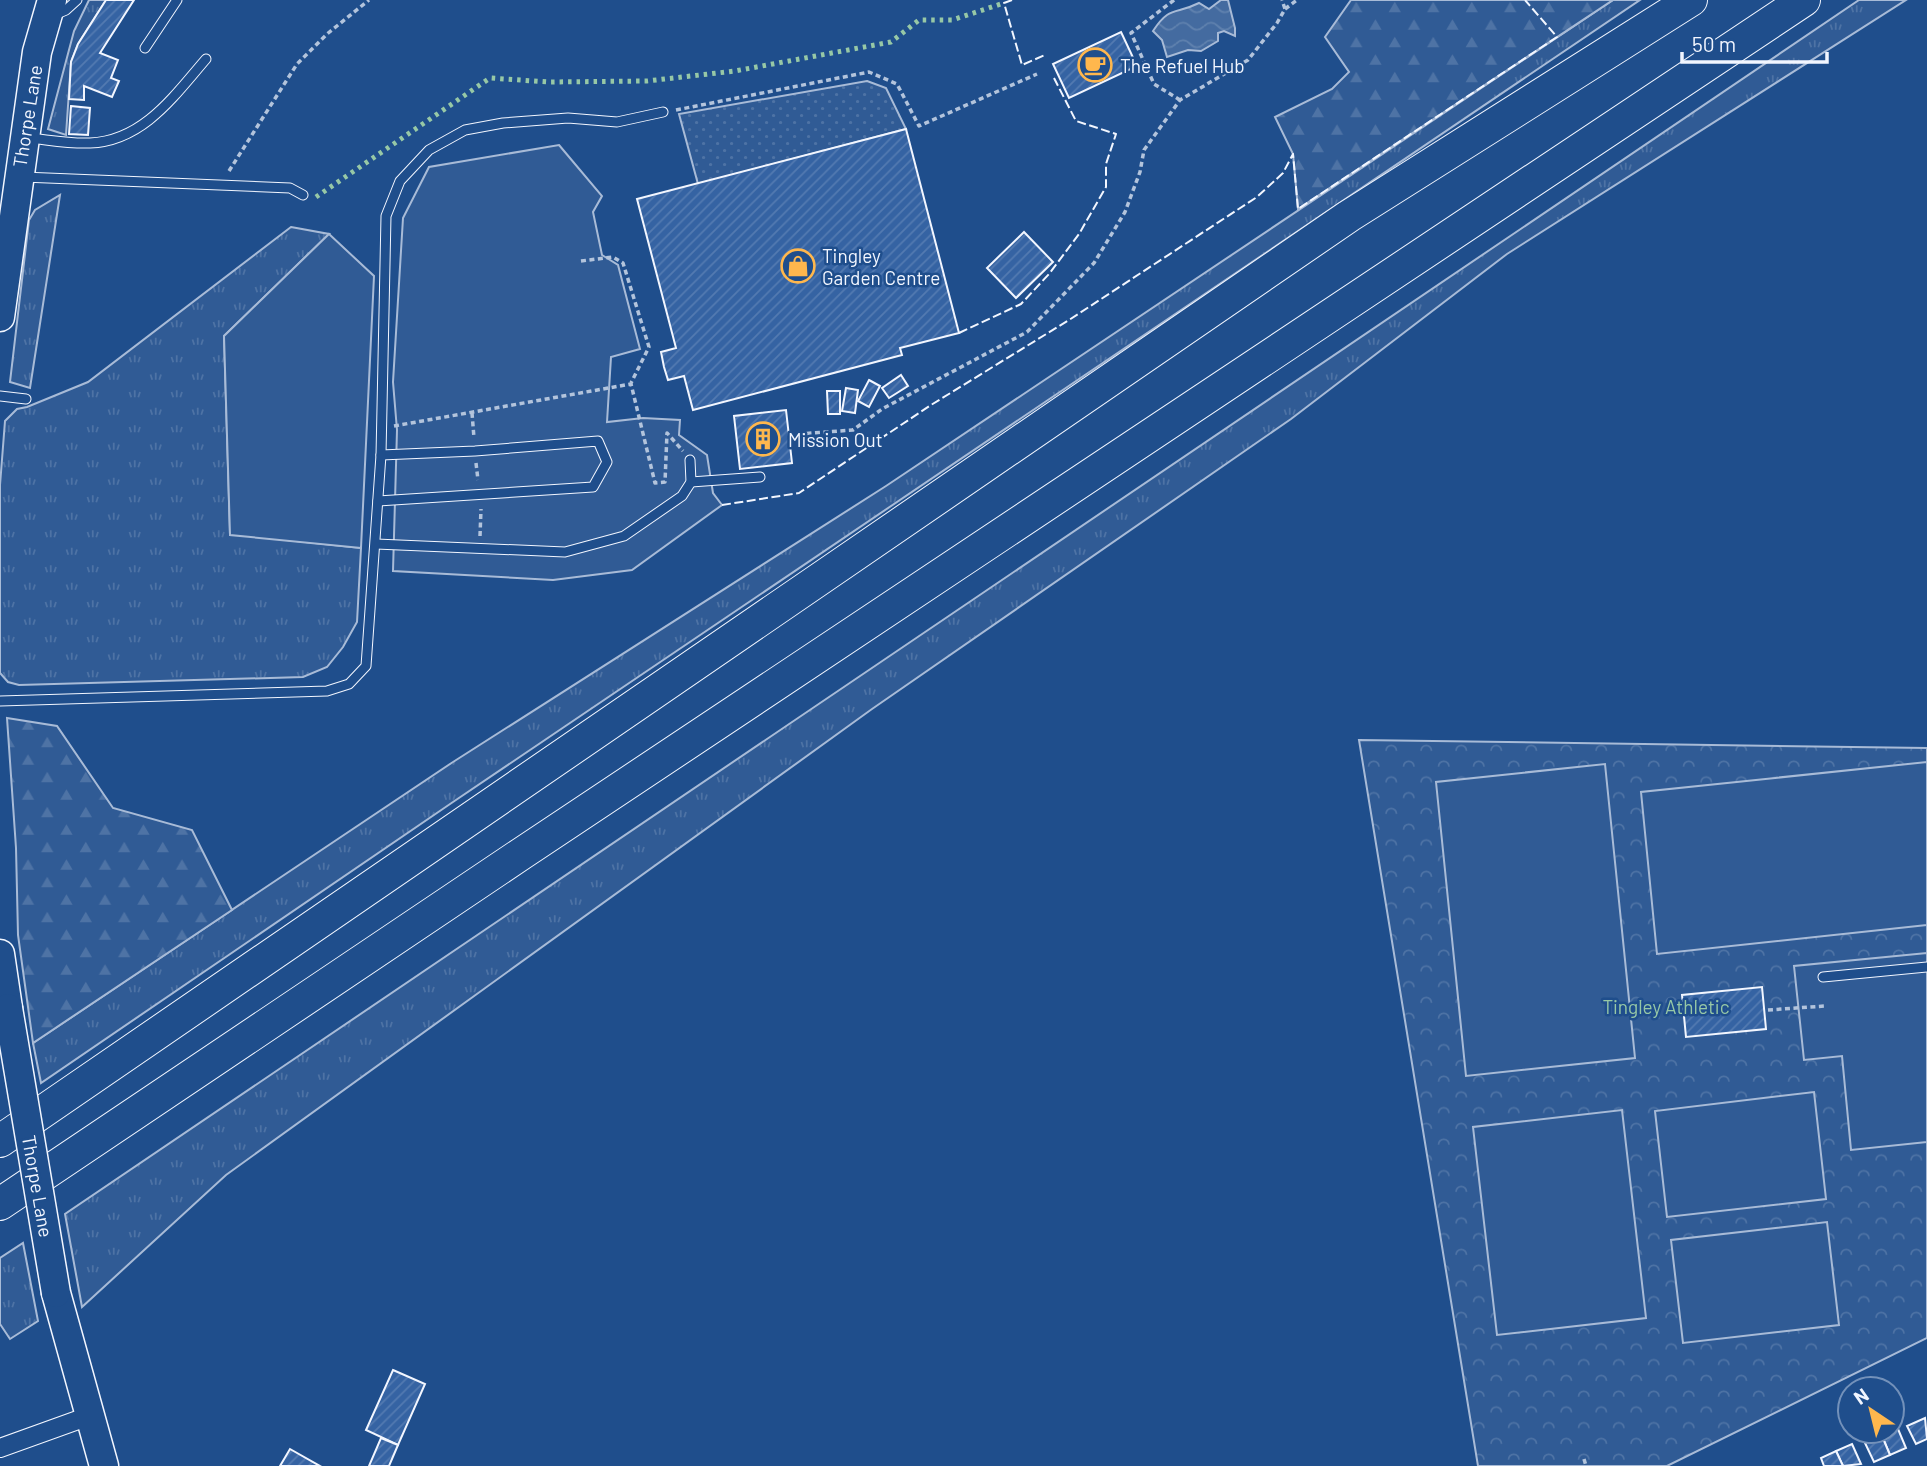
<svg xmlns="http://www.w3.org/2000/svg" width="1927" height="1466" font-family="Barlow,sans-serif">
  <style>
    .grass { fill: url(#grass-tufts); stroke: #a8bbd7; stroke-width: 2 }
    .forest { fill: url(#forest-firs); stroke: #a8bbd7; stroke-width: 2 }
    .park { fill: url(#park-crowns); stroke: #a8bbd7; stroke-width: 2 }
    .garden { fill: url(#garden-dots); stroke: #a8bbd7; stroke-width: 2 }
    .pitch { fill: #305b95; stroke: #a8bbd7; stroke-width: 2 }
    .water { fill: url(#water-waves); stroke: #a8bbd7; stroke-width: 2 }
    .building { fill: url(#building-hatch); stroke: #f2f6ff; stroke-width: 2 }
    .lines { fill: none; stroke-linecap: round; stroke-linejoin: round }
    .lane-casing { stroke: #f2f6ff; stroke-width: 11 }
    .street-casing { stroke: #f2f6ff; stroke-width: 20 }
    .primary-casing { stroke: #f2f6ff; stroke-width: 31 }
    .highway-casing { stroke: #f2f6ff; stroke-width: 34 }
    .path { stroke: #b3c4dc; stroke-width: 3.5; stroke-dasharray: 5 3.5; stroke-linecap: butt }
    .lane { stroke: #1f4e8c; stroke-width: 9 }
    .street { stroke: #1f4e8c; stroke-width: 18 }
    .primary { stroke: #1f4e8c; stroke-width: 28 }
    .highway { stroke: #1f4e8c; stroke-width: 32 }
    .primary-bridge-casing { stroke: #f2f6ff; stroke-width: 31; stroke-linecap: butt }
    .primary-bridge { stroke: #1f4e8c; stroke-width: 28 }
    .hedge { stroke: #97c8a6; stroke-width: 5; stroke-dasharray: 3.5 5; stroke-linecap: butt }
    .fence { stroke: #f2f6ff; stroke-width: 2; stroke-dasharray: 9 3.5; stroke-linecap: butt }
    .labels { text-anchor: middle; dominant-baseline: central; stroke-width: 5; stroke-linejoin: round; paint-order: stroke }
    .poi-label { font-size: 19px; fill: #f2f6ff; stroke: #1f4e8c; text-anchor: start }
    .street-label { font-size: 19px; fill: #f2f6ff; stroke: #1f4e8c }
    .park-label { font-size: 19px; fill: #97c8a6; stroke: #1f4e8c }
  </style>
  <defs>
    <pattern id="grass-tufts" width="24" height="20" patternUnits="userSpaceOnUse" patternTransform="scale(1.75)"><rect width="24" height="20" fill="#305b95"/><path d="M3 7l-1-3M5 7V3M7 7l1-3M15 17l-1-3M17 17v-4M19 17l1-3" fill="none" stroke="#4e73a5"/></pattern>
    <pattern id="forest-firs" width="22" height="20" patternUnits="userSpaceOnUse" patternTransform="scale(1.75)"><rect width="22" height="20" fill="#305b95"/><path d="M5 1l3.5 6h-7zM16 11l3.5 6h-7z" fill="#4e73a5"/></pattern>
    <pattern id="park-crowns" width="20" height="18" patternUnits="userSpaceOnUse" patternTransform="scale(1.75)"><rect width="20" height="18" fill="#305b95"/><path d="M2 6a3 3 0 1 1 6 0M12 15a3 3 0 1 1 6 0" fill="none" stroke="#4e73a5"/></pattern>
    <pattern id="garden-dots" width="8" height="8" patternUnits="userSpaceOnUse" patternTransform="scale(1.75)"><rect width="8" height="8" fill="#305b95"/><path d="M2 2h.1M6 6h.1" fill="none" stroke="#4e73a5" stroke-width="1.8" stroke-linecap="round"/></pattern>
    <pattern id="water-waves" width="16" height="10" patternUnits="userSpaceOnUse" patternTransform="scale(1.75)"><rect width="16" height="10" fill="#446ba0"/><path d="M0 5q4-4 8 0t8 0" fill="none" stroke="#5f81ae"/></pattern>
    <pattern id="building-hatch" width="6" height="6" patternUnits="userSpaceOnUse" patternTransform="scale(1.75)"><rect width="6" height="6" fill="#3563a3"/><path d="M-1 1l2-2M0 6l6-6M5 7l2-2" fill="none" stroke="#537ab1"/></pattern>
  </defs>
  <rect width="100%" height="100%" fill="#1f4e8c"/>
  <!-- grass -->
  <g class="grass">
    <path d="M89 0H106L78 44 71 62 66 135 48 129 74 31Z"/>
    <path d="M1613 0H1640L453 802 41 1083 33 1043 453 762 886 486Z"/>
    <path d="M1859 0H1906L1507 254 1291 419 872 709 226 1175 82 1307 65 1214Z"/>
    <path d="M60 195 30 388 10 382 29 220 35 210Z"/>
    <path d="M291 227 329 234 224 336 230 534 361 548 357 622 343 647 327 667 303 677 19 685 8 682 0 673V485L5 421 17 409 27 407 88 382Z"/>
    <path d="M23 1243 38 1321 10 1339 0 1324V1258Z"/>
  </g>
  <!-- forest -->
  <g class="forest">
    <path d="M1351 0H1613L1298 209 1293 154 1275 117 1332 89 1349 72 1325 37Z"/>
    <path d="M7 718 57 726 113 808 192 830 232 910 33 1043 18 935 16 848Z"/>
  </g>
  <!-- park -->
  <path class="park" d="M1359 740 1927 748V1338L1667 1466H1478Z"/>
  <!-- garden -->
  <path class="garden" d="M867 81 886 88 906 129 698 184 679 114Z"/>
  <!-- pitch -->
  <g class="pitch">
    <path d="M559 145 602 196 593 212 602 255 618 265 640 349 611 357 607 422 643 418 680 420 679 435 707 455 713 493 722 505 632 570 553 580 393 571 397 430 393 382 403 218 429 167Z"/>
    <path d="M329 234 374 276 361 548 230 535 224 336Z"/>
    <path d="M1927 762V925L1657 954 1641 792Z"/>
    <path d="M1605 764 1635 1058 1466 1076 1436 782Z"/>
    <path d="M1927 953V1142L1851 1150 1842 1056 1804 1060 1794 966Z"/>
    <path d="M1814 1092 1826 1199 1667 1217 1655 1111Z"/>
    <path d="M1622 1110 1646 1318 1497 1335 1473 1127Z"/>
    <path d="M1827 1222 1839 1325 1683 1343 1671 1240Z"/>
  </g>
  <!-- water -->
  <path class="water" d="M1221 0H1228L1235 28V36L1224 31 1218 33V41L1201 51 1188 50 1167 57 1162 40 1153 31C1170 5 1175 15 1199 3L1209 9Z"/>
  <!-- building -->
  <g class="building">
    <path d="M106 0H134L100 53 118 60 111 78 119 81 112 97 84 86V100L69 99 71 62 78 44Z"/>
    <path d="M1121 32 1137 66 1069 98 1053 64Z"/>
    <path d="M71 106 90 108 88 135 69 134Z"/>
    <path d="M906 129 959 333 900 348 902 355 693 410 684 376 668 380 664 367 661 352 676 348 637 199Z"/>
    <path d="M1024 232 1053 262 1016 298 987 268Z"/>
    <path d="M901 375 908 386 889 398 882 388Z"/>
    <path d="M869 380 880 386 869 407 858 401Z"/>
    <path d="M846 388 858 390 855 413 842 411Z"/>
    <path d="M827 391H840V414H828Z"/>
    <path d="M786 410 792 463 740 469 734 416Z"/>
    <path d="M1762 987 1766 1029 1686 1037 1682 995Z"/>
    <path d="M393 1370 425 1384 398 1445 366 1430Z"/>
    <path d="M1925 1418 1927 1439 1916 1444 1907 1426Z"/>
    <path d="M1898 1429 1906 1448 1890 1455 1882 1436Z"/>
    <path d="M1882 1436 1890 1455 1874 1462 1865 1443Z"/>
    <path d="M381 1438 398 1445 389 1466H369Z"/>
    <path d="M1852 1444 1861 1464 1843 1466 1836 1451Z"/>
    <path d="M290 1449 320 1466H280Z"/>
    <path d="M1836 1451 1843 1466H1824L1821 1458Z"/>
  </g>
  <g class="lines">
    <defs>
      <g id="lane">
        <path d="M52 16 66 10 77 0"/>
        <path d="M145 48 177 0"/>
        <path d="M29 138C49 140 70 144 90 143 143 141 174 96 206 59"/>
        <path d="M23 177 290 188 303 195"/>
        <path d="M0 396 26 399"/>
        <path d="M691 482 760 477"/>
        <path d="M378 501 593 487 607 462 598 441 475 451 381 455"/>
        <path d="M376 544 565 552 624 536 682 496 691 482 690 460"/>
        <path d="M0 701 327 691 349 684 366 666 381 455 386 216 400 181 429 150 465 130 503 123 568 118 617 122 663 112"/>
        <path d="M1823 977 1927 967"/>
      </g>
      <path id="street" d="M0 1448 89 1416"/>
      <g id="primary">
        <path d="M0 317 37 52 52 0"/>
        <path d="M0 954 8 1008"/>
        <path d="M56 1293 104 1466"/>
      </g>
      <g id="highway">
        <path d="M0 1141 1349 216 1691 0"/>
        <path d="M0 1204 521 854 1804 0"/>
      </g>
    </defs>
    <!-- lane casing -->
    <use href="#lane" class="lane-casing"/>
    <!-- street casing -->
    <use href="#street" class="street-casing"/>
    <!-- primary casing -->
    <use href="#primary" class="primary-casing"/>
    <!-- highway casing -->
    <use href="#highway" class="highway-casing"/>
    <!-- path -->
    <g class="path">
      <path d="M1174 0 1131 33 1154 84 1180 100"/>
      <path d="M1285 9 1297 0"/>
      <path d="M676 110 869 72 897 84 919 126 1037 74"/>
      <path d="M229 171 297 64 327 34 369 0"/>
      <path d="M581 261 613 257 623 263 649 347 631 383"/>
      <path d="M472 413 474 438"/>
      <path d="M394 426 631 384 655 483 665 482 667 433 683 451"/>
      <path d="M798 434 853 430 882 409 1027 332 1094 263 1125 212 1140 172 1144 150 1180 100 1248 60 1277 23 1285 9 1282 0"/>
      <path d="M476 463 478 480"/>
      <path d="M480 536 481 509"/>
      <path d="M1768 1010 1825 1006"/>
      <path d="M1584 1459 1586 1466"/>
    </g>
    <!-- lane -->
    <use href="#lane" class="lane"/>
    <!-- street -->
    <use href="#street" class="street"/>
    <!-- primary -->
    <use href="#primary" class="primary"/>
    <!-- highway -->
    <use href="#highway" class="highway"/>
    <defs>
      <path id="primary-bridge" d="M8 1008 56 1293"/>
    </defs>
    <!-- primary-bridge casing -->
    <use href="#primary-bridge" class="primary-bridge-casing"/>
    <!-- primary-bridge -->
    <use href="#primary-bridge" class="primary-bridge"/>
    <!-- hedge -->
    <path class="hedge" d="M316 197 490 78 549 82 647 81 735 71 891 42 919 20H952L1004 3"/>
    <!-- fence -->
    <g class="fence">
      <path d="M1012 0 1004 3 1022 65 1045 55"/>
      <path d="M959 333 1021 304 1049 274 1079 234 1106 187V164L1116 134 1076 121 1054 78"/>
      <path d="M722 505 799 493 931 405 1069 320 1257 197 1283 173 1293 154 1298 209 1557 37 1525 0"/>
    </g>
  </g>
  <!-- icons -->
  <defs>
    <symbol id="cafe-ring" viewBox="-11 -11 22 22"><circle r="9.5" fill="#1f4e8c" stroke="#ffb74d" stroke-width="1.5"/><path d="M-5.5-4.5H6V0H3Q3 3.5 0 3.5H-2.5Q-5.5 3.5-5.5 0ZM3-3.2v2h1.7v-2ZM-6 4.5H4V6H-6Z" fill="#ffb74d"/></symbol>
    <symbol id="shop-ring" viewBox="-11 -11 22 22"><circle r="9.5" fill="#1f4e8c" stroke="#ffb74d" stroke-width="1.5"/><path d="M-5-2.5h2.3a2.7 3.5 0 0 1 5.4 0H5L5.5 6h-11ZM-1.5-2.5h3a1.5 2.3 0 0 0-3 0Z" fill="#ffb74d"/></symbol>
    <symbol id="building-ring" viewBox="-11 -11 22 22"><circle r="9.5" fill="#1f4e8c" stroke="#ffb74d" stroke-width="1.5"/><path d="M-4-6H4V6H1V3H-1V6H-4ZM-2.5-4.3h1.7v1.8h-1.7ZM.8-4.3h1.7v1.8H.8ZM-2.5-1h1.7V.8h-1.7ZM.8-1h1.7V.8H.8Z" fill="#ffb74d"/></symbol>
  </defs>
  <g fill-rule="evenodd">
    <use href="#cafe-ring" x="1076" y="46" width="38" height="38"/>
    <use href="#shop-ring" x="779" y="247" width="38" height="38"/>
    <use href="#building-ring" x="744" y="420" width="38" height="38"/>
  </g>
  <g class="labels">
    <!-- poi labels -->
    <g class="poi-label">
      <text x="1120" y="65">The Refuel Hub</text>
      <text x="822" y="255">Tingley<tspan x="822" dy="22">Garden Centre</tspan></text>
      <text x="788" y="439">Mission Out</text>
    </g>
    <!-- street labels -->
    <g class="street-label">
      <text transform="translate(27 116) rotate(-81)">Thorpe Lane</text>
      <text transform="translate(38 1186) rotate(80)">Thorpe Lane</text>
    </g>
    <!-- park labels -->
    <g class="park-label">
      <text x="1666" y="1006">Tingley Athletic</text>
    </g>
  </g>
  <!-- north arrow -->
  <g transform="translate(1871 1410) rotate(325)"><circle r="33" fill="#1f4e8c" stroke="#7391ba" stroke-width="2"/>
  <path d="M0-5L12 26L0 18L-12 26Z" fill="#ffb74d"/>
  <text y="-10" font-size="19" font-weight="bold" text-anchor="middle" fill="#f2f6ff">N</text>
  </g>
  <!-- scale -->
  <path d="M1682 52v10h145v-10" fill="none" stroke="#f2f6ff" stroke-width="3.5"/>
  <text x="1692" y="52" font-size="21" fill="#f2f6ff" stroke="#1f4e8c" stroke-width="5" paint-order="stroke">50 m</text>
</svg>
